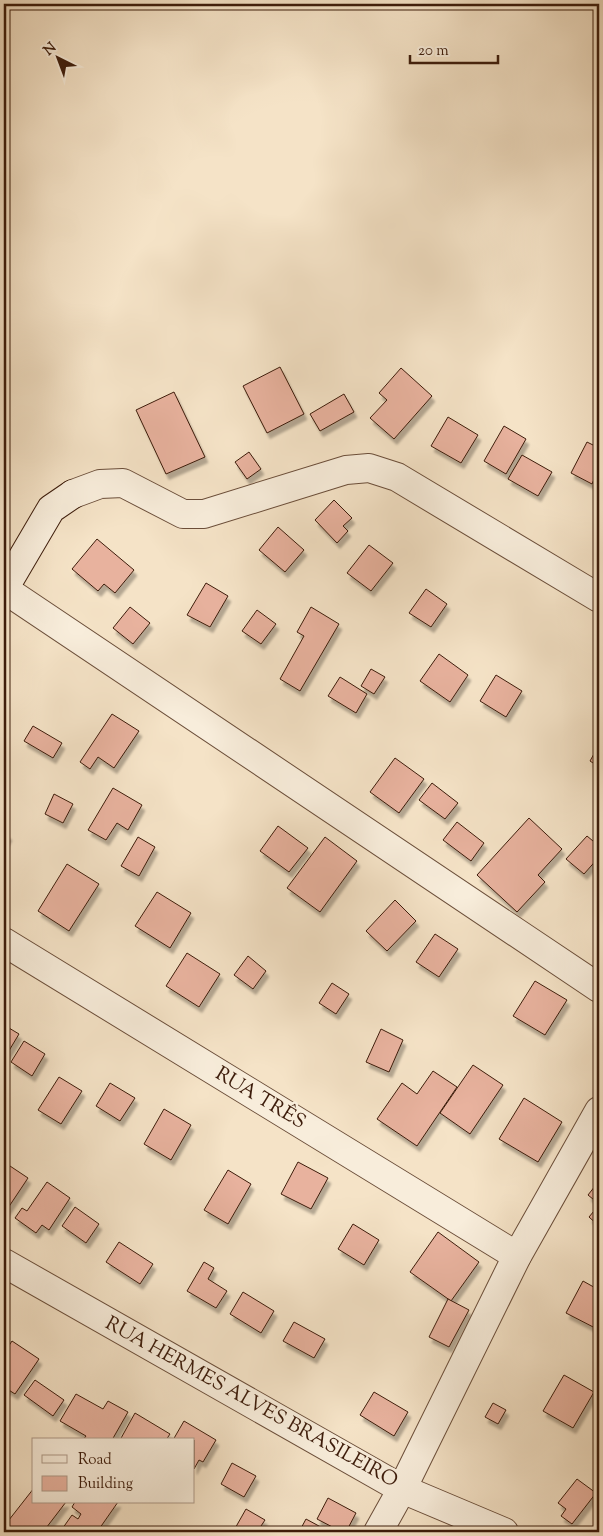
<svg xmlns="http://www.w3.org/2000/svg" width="603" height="1536" font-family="'Sorts Mill Goudy',serif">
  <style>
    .building { fill: #e8b29e; stroke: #3d1c0b; filter: url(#shadow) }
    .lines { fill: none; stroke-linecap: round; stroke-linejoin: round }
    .street-casing { stroke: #6b4e3a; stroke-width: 30 }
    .secondary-casing { stroke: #3d1c0b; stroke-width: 30 }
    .street { stroke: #f8eddb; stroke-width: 28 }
    .secondary { stroke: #f8eddb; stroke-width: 28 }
    .labels { text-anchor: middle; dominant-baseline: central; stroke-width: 5; stroke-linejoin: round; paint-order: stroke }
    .street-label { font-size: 20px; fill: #3d1c0b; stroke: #f8eddb }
  </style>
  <defs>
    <filter id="shadow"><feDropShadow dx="3" dy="5.5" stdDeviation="1" flood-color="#0004"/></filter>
  </defs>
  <rect width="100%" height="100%" fill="#f5e3c7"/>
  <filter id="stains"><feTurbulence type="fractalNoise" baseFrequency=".004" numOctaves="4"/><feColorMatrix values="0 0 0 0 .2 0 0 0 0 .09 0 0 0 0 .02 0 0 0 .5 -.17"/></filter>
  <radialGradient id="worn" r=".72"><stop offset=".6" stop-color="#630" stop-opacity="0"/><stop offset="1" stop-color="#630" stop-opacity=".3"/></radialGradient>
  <!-- building -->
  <g class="building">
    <path d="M280 367 304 414 267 433 243 386Z"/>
    <path d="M401 368 432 396 394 439 370 418 387 400 379 393Z"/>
    <path d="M174 392 205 457 166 474 136 410Z"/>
    <path d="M344 394 354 412 320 431 310 414Z"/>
    <path d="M448 417 478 435 461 463 431 446Z"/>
    <path d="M504 426 526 439 506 474 484 461Z"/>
    <path d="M587 442 599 448V468L592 484 571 473Z"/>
    <path d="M249 452 261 469 247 479 235 462Z"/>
    <path d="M522 455 552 472 538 496 508 479Z"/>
    <path d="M334 500 352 518 343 526 348 531 337 543 315 520Z"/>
    <path d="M278 527 304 550 285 572 259 550Z"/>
    <path d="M97 539 134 570 115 593 104 584 98 591 72 569Z"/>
    <path d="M369 545 393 563 371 591 347 573Z"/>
    <path d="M206 583 228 596 210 627 187 615Z"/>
    <path d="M426 589 447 604 431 627 409 613Z"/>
    <path d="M130 607 150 623 133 644 113 628Z"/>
    <path d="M311 607 339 624 300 691 280 679 304 636 297 632Z"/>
    <path d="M257 610 276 624 261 644 242 631Z"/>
    <path d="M439 654 468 675 450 702 420 681Z"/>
    <path d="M371 669 385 677 374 694 361 686Z"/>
    <path d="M496 675 522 691 506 717 480 701Z"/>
    <path d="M340 677 367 694 356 713 328 696Z"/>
    <path d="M112 714 139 731 114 768 98 757 90 769 80 762Z"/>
    <path d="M33 726 62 743 53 758 24 741Z"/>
    <path d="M599 745V767L590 761Z"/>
    <path d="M395 758 424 779 399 813 370 792Z"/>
    <path d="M432 783 458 803 445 819 419 800Z"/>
    <path d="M113 788 142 805 128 830 117 823 106 840 88 830Z"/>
    <path d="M54 794 73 804 63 823 45 814Z"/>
    <path d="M529 818 562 849 538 875 545 882 517 912 477 875Z"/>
    <path d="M457 822 484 843 471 861 443 840Z"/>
    <path d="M278 826 308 848 289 872 260 851Z"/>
    <path d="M4 832 9 835 4 844Z"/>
    <path d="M587 836 599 846V857L584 874 566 859Z"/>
    <path d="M138 837 155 847 139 876 121 866Z"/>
    <path d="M325 837 357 861 320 912 287 888Z"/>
    <path d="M67 864 99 884 69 931 38 911Z"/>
    <path d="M157 892 191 913 170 948 135 926Z"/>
    <path d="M395 900 416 921 387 951 366 931Z"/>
    <path d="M435 934 458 949 439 977 416 962Z"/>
    <path d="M187 953 220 974 199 1007 166 986Z"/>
    <path d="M248 956 266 971 253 989 234 975Z"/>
    <path d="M535 981 567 1000 545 1035 513 1016Z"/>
    <path d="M332 983 349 994 336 1014 319 1003Z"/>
    <path d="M4 1025 19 1034 4 1059Z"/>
    <path d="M381 1029 403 1040 389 1072 366 1062Z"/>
    <path d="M24 1041 45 1054 32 1076 11 1062Z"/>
    <path d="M473 1065 503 1085 470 1134 440 1113Z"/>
    <path d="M433 1071 457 1087 417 1146 377 1119 402 1083 417 1094Z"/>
    <path d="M59 1077 82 1091 61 1124 38 1110Z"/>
    <path d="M110 1083 135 1098 120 1121 96 1106Z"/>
    <path d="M524 1098 562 1122 538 1162 499 1139Z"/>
    <path d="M164 1109 191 1125 171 1160 144 1144Z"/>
    <path d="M4 1162 28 1178 4 1214Z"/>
    <path d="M298 1162 328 1178 311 1209 281 1194Z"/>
    <path d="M228 1170 251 1184 228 1224 204 1210Z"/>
    <path d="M599 1181V1204L588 1195Z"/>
    <path d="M47 1182 70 1198 49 1230 42 1225 36 1233 15 1218 22 1208 27 1211Z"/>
    <path d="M599 1205V1226L589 1217Z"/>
    <path d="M75 1207 99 1224 86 1243 62 1226Z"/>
    <path d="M353 1224 379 1240 364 1265 338 1249Z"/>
    <path d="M438 1232 479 1262 451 1301 410 1272Z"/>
    <path d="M119 1242 153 1264 140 1284 106 1262Z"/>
    <path d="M204 1262 214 1268 208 1279 227 1291 216 1308 187 1291Z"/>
    <path d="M583 1281 599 1290V1330L566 1313Z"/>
    <path d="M243 1292 274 1311 261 1333 230 1314Z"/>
    <path d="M448 1299 469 1310 449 1347 429 1337Z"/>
    <path d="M294 1322 325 1339 314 1358 283 1341Z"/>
    <path d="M12 1341 39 1359 15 1394 4 1387V1353Z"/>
    <path d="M564 1375 594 1392 573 1428 543 1411Z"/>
    <path d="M35 1380 64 1400 53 1416 24 1395Z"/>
    <path d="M374 1392 408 1412 394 1436 360 1415Z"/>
    <path d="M76 1394 103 1409 108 1401 128 1412 112 1440H83L86 1436 60 1421Z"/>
    <path d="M493 1403 506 1410 498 1424 485 1417Z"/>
    <path d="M135 1413 170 1434 166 1440H120Z"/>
    <path d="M184 1421 216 1440 203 1462 199 1460 194 1469V1440H173Z"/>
    <path d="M232 1463 256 1476 244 1497 221 1484Z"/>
    <path d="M577 1479 596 1493 572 1524 561 1516 566 1509 558 1503Z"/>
    <path d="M34 1488V1502H66L43 1532H14L5 1525Z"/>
    <path d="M328 1498 356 1513 346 1532H342L317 1519Z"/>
    <path d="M75 1502H118L97 1532H60L72 1515 78 1519 81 1514 72 1507Z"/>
    <path d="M246 1509 265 1520 257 1532H233Z"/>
    <path d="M306 1519 330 1532H299Z"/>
  </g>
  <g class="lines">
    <defs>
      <g id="street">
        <path d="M73 494 100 484 123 483 183 514H204L346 470 369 468 397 477 599 598"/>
        <path d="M4 589 599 988"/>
        <path d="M4 942 517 1256"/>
        <path d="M4 1263 402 1489 504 1532"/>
        <path d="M378 1532 402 1489 517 1256 599 1111"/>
      </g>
      <path id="secondary" d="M4 589 51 509 73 494"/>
    </defs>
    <!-- street casing -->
    <use href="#street" class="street-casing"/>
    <!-- secondary casing -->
    <use href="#secondary" class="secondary-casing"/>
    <!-- street -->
    <use href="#street" class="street"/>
    <!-- secondary -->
    <use href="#secondary" class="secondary"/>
  </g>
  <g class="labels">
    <!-- street labels -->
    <g class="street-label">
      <text transform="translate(260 1099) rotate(31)">RUA TRÊS</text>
      <text transform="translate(251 1403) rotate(29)">RUA HERMES ALVES BRASILEIRO</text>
    </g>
  </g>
  <!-- margin -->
  <rect width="603" height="1536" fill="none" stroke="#f5e3c7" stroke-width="20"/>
  <rect x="5" y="5" width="593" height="1526" fill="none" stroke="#3d1c0b" stroke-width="2.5"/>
  <rect x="10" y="10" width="583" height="1516" fill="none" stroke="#3d1c0b"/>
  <!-- legend -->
  <rect x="32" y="1438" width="162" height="65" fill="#f8eddb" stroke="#ad9988"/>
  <rect x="42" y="1455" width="25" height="8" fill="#f8eddb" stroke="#ad9988"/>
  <text x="78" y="1464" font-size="15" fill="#3d1c0b">Road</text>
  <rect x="42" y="1476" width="25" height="15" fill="#e8b29e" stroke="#ad9988"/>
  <text x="78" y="1488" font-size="15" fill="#3d1c0b">Building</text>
  <!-- north arrow -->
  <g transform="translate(58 58) rotate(318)" stroke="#f8eddb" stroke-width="4" paint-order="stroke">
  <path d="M0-4L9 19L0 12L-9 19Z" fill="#3d1c0b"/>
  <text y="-8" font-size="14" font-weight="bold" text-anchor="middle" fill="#3d1c0b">N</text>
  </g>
  <!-- scale -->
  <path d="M410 55v8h88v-8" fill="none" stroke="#3d1c0b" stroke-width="2.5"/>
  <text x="418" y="55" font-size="15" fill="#3d1c0b" stroke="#f8eddb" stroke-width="4" paint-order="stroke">20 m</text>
  <rect width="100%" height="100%" filter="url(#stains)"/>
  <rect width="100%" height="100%" fill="url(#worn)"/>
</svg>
